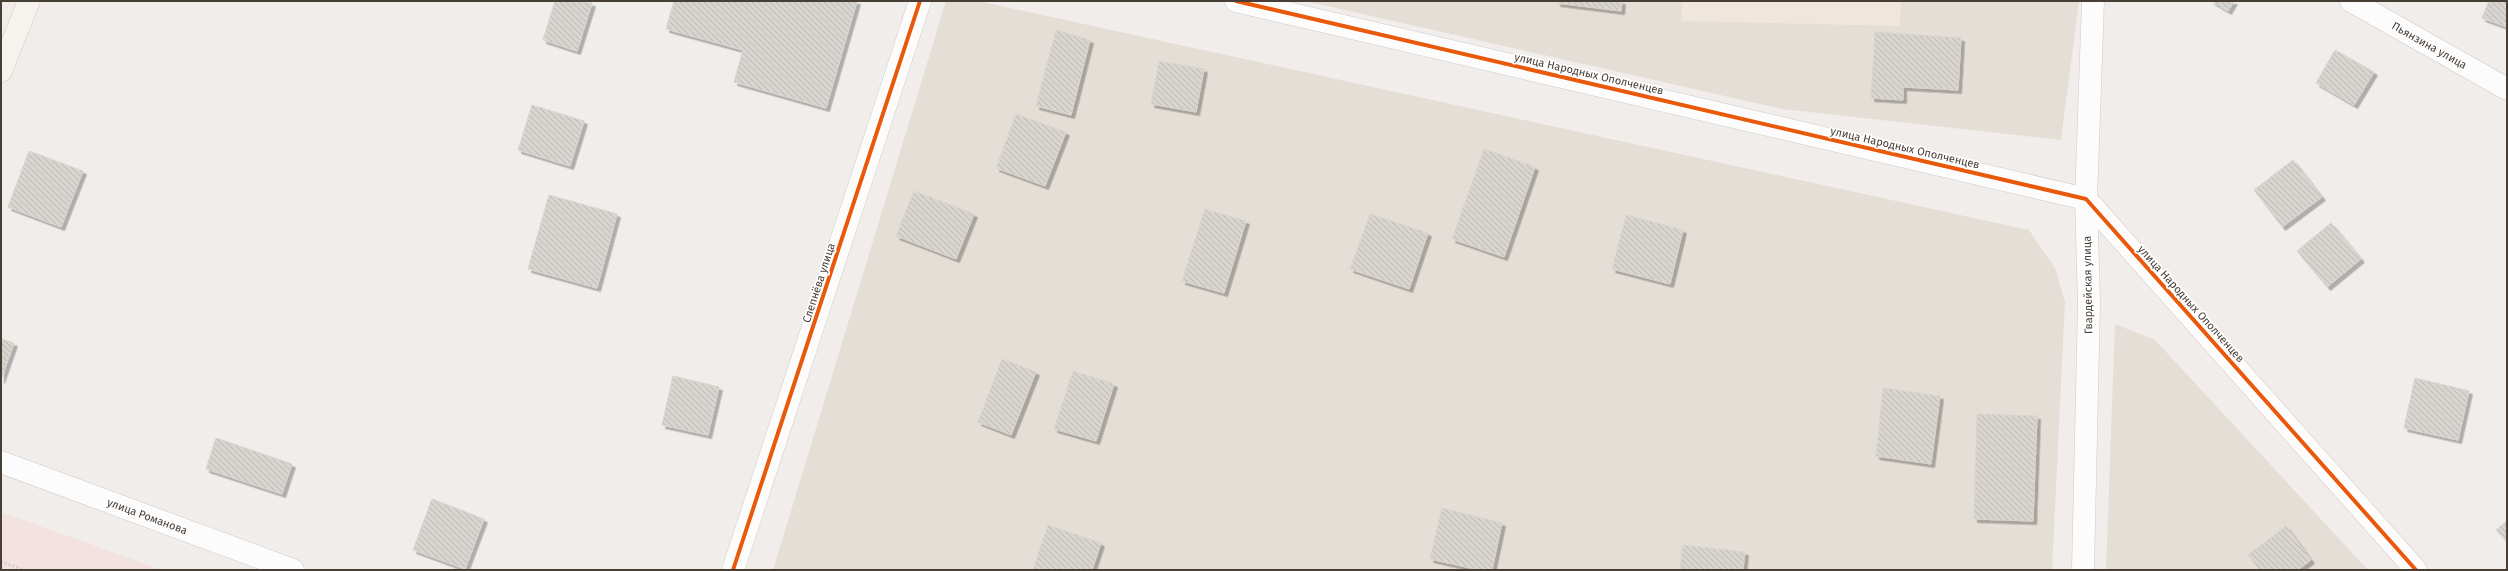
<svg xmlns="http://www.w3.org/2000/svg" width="2508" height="571" font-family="'Fira Sans',sans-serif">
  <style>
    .residential { fill: #e5ded6 }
    .education { fill: #efe7db }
    .medical { fill: #f3e2e0 }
    .building { fill: url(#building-back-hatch); stroke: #d8d4cf; filter: url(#shadow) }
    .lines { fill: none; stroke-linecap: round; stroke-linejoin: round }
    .minor-casing { stroke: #cecbc7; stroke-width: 23 }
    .secondary-casing { stroke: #d0cac0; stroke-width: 23 }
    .path { stroke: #d1ceca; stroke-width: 2.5; stroke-dasharray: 2 2; stroke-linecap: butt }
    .minor { stroke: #fdfcfc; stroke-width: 22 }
    .secondary { stroke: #f6f3ee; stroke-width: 22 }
    .cycleway-casing { stroke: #fff; stroke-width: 6 }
    .cycleway { stroke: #e8590c; stroke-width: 4 }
    .labels { text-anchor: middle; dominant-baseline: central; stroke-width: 3.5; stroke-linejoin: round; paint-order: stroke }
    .street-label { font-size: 11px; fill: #473e35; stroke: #fff }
  </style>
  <defs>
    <pattern id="building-back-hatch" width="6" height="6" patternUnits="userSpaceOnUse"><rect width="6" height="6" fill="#d8d4d0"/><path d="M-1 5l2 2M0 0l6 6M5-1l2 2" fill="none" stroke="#bbb7b3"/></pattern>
    <filter id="shadow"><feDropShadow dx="3.5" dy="3.5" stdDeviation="0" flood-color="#0004"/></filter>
  </defs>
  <rect width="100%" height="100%" fill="#f0edea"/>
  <!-- residential -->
  <g class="residential">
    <path d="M946 1H978L2029 230 2055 268 2065 302 2052 570H773Z"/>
    <path d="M1305 1H2079L2061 140 1782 109Z"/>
    <path d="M2115 324 2155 340 2368 570H2106Z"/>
  </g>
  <!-- education -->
  <path class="education" d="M1682 1H1901L1900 26 1681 21Z"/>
  <!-- medical -->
  <path class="medical" d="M1 512 162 570H1Z"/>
  <!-- building -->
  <g class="building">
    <path d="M555 1 592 3 577 51 543 40Z"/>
    <path d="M674 1H857L826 108 734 82 743 50 666 29Z"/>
    <path d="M1557 1H1622L1621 11 1557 3Z"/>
    <path d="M2211 1H2234L2228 11Z"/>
    <path d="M2489 1H2507V27L2482 18Z"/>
    <path d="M1056 30 1090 40 1071 115 1036 106Z"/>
    <path d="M1875 32 1961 38 1958 90 1903 87V100L1871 98Z"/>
    <path d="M2335 50 2374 72 2354 105 2316 83Z"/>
    <path d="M1159 61 1204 69 1196 112 1151 104Z"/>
    <path d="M532 105 584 121 570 166 518 150Z"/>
    <path d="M1016 114 1066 132 1045 186 996 168Z"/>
    <path d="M1484 149 1535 167 1504 257 1452 239Z"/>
    <path d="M29 151 83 171 61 227 8 207Z"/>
    <path d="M2293 160 2322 197 2282 227 2254 190Z"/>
    <path d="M914 191 974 214 956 259 896 236Z"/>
    <path d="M549 195 617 214 597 288 528 269Z"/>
    <path d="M1205 209 1246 221 1224 293 1182 281Z"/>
    <path d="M1370 214 1428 233 1409 289 1350 269Z"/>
    <path d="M1626 215 1683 230 1670 284 1612 269Z"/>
    <path d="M2331 223 2361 259 2327 287 2297 251Z"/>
    <path d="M1 339 14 343 1 380Z"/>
    <path d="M1002 359 1036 372 1011 435 978 422Z"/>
    <path d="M1073 371 1114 384 1096 441 1054 429Z"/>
    <path d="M673 376 719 387 708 435 662 425Z"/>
    <path d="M2415 378 2469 391 2458 440 2404 428Z"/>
    <path d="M1883 388 1940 396 1931 464 1876 456Z"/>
    <path d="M1977 414 2037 416 2033 521 1974 519Z"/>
    <path d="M216 438 292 464 282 494 206 469Z"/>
    <path d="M432 499 484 519 465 569 413 550Z"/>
    <path d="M1442 508 1502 523 1492 570H1479L1430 559Z"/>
    <path d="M2507 521V542L2496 530Z"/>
    <path d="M1048 525 1101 543 1092 570H1033Z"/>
    <path d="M2286 526 2311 560 2298 570H2260L2248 555Z"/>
    <path d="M1683 545 1745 552 1743 570H1680Z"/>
  </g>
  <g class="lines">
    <defs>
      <g id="minor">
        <path d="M1236 1 2086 199 2416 570"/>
        <path id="s1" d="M2351 1 2507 89"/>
        <path id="s2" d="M1 462 293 570"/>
        <path d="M733 570 920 1"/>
        <path d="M2083 570 2089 302 2086 199 2093 1"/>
      </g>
      <path id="secondary" d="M1 71 29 1"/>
    </defs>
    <!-- minor casing -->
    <use href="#minor" class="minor-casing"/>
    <!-- secondary casing -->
    <use href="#secondary" class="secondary-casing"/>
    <!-- path -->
    <path class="path" d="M1 562 25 570"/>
    <!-- minor -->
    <use href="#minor" class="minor"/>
    <!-- secondary -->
    <use href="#secondary" class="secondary"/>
    <defs>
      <g id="cycleway">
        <path d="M1236 1 2086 199 2416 570"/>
        <path d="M733 570 920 1"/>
      </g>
    </defs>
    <!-- cycleway casing -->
    <use href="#cycleway" class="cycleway-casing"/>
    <!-- cycleway -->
    <use href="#cycleway" class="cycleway"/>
  </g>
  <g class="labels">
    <!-- street labels -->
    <g class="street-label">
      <text stroke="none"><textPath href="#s1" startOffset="90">Пьянзина улица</textPath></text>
      <text transform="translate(1589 74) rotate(13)">улица Народных Ополченцев</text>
      <text transform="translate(1905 148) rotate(13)">улица Народных Ополченцев</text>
      <text transform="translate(819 283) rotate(-72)">Слепнёва улица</text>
      <text transform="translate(2088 285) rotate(-91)">Гвардейская улица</text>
      <text transform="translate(2191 304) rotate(48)">улица Народных Ополченцев</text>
      <text stroke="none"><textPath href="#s2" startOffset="156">улица Романова</textPath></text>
    </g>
  </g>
  <!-- border -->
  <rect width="2508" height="571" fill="none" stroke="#473e35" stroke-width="4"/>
</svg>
